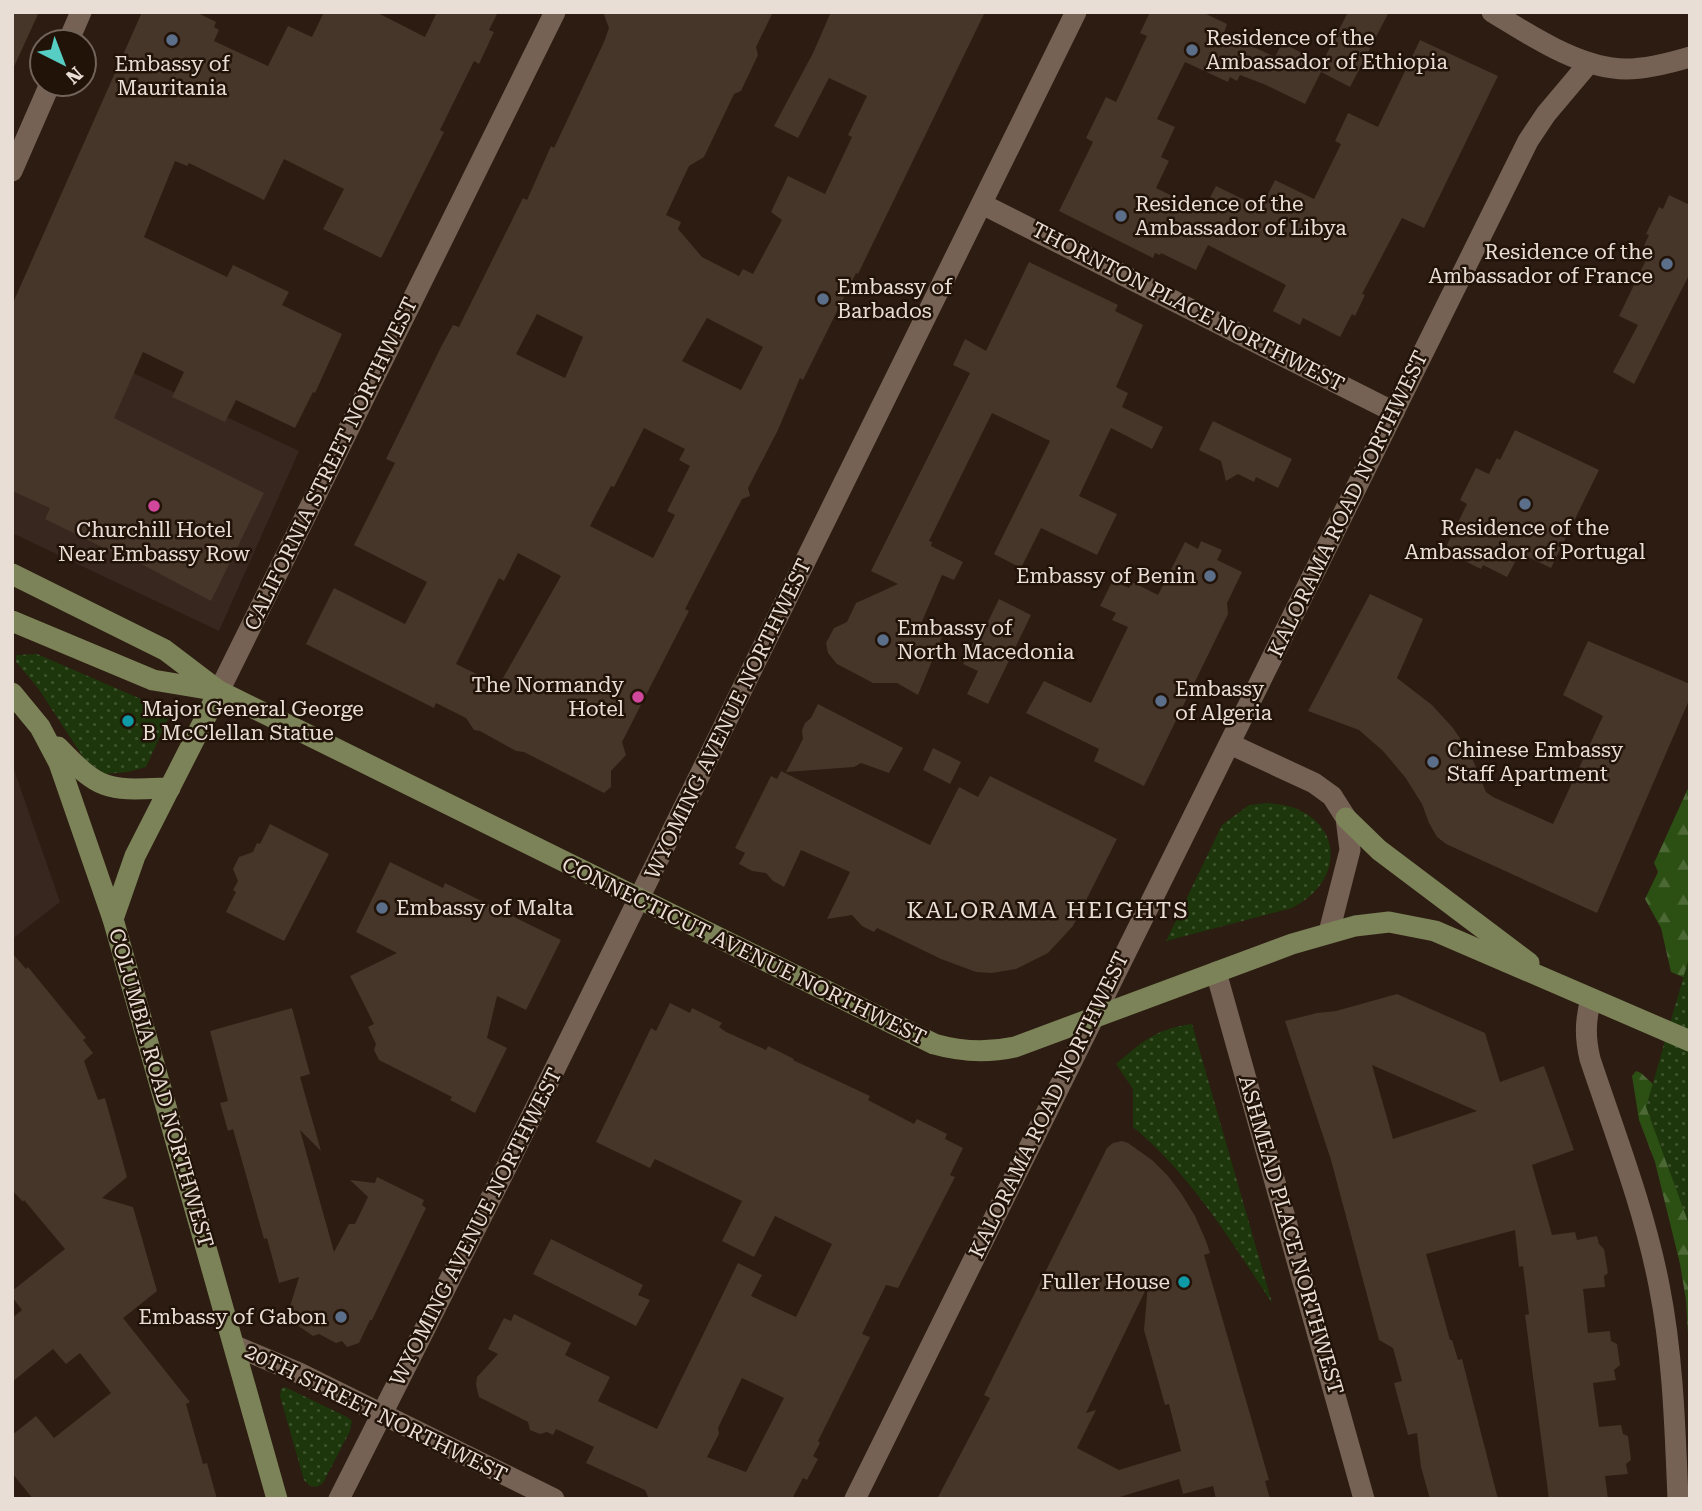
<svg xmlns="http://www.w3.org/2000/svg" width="1702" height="1511" font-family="'Roboto Serif',serif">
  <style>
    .commercial { fill: #38271f }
    .forest { fill: url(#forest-firs) }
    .park { fill: url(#park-dots) }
    .building { fill: #463529; fill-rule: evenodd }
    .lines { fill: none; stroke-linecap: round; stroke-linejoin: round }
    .minor { stroke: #756255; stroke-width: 21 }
    .major { stroke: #7c8358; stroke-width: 21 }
    .service-dot { fill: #5c6f8a; stroke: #221308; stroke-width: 2.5 }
    .hotel-dot { fill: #d1479c; stroke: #221308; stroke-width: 2.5 }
    .culture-dot { fill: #0f9aa8; stroke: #221308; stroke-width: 2.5 }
    .labels { text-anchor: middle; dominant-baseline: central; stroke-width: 5; stroke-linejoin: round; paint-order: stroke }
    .poi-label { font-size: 21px; fill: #e9ded6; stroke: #221308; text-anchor: start }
    .street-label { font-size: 21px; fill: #e9ded6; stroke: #221308 }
    .neighbourhood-label { font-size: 23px; letter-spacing: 2px; fill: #e9ded6; stroke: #221308 }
  </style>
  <defs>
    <pattern id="forest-firs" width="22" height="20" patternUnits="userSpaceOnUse" patternTransform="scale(1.75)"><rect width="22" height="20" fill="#2c4f13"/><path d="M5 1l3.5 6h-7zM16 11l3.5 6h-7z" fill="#4b6835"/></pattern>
    <pattern id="park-dots" width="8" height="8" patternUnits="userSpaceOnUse" patternTransform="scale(1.75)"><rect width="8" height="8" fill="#1d360b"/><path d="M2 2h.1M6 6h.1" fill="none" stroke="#3e532e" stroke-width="1.8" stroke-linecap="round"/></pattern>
  </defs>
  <rect width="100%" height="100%" fill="#2c1c11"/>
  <!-- commercial -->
  <g class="commercial">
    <path d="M12 316 299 451 219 631 12 533Z"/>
    <path d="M12 764 60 902 12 939Z"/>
  </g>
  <!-- forest -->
  <g class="forest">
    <path d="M1690 784V980L1671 972 1661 928 1645 899 1658 872 1654 863Z"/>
    <path d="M1636 1071 1641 1073 1655 1086 1690 1094V1369L1686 1300 1680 1264 1655 1162 1639 1120 1632 1076Z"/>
  </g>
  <!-- park -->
  <g class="park">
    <path d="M37 654 171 712 146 767 128 772 105 774 85 760 38 688 16 662V655Z"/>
    <path d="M1267 803C1337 805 1355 875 1292 908L1166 941 1222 825 1249 805Z"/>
    <path d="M1690 954V1227L1646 1107Z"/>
    <path d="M1192 1024 1272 1303C1231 1241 1191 1175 1133 1127V1089L1116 1064C1143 1041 1156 1029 1192 1024Z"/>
    <path d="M285 1387 347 1417 352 1421 350 1431 323 1483 317 1487 310 1486 304 1480 280 1396 281 1389Z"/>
  </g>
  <!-- building -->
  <g class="building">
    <path d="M12 12H39L12 71Z"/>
    <path d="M142 12H196L216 22 214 27 219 30 214 41 268 66 288 26 312 37 324 12H376L425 37 437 12H498L489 30 494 32 479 64 474 61 440 130 444 132 381 258 323 229 344 189 284 159 264 200 189 163 187 166 175 161 144 237 227 277 233 265 289 292 282 305 342 334 315 393 313 392 295 428 236 400 225 422 172 397 184 372 143 352 114 418 264 493 211 601 113 549 112 552 45 519 50 508 12 491V305Z"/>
    <path d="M603 12H773L756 47 758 55 741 91 734 94 704 157 689 166 666 215 681 222 678 229 702 257 739 276 743 269 753 274 782 220 771 212 788 176 825 194 852 137 848 135 867 96 829 78 798 138 774 126 813 53 831 12H985L858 274 856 273 803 380 800 378 778 430 748 488 750 496 742 499 685 609 689 611 622 742 626 755 611 771V787L604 793 524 752 516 751 480 731 474 730 466 718 436 703 434 708 306 644 334 588 405 624 427 582 354 545 395 463 386 459 442 345 453 325 459 327 523 198 527 200 551 146 554 148 604 42 609 28ZM537 314 583 337 565 378 516 354ZM707 318 763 347 741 390 682 361ZM644 428 685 449 679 460 690 466 667 511 675 515 653 558 590 526 611 486 614 487ZM518 553 561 576 499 685 456 664 499 578 504 581Z"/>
    <path d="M1150 12H1202L1227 24 1224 33 1275 57 1282 43 1322 63 1348 12H1389L1350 87 1321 72 1305 104 1266 85 1240 75 1237 81 1230 77 1228 82 1185 62 1157 119 1175 127 1161 157 1169 161 1156 188 1203 211 1216 186 1261 208 1275 180 1314 199 1341 144 1335 141 1348 113 1378 127 1420 40 1498 76 1424 228 1402 218 1362 294 1365 295 1355 316 1352 314 1340 337 1303 318 1300 325 1273 311 1286 285 1208 245 1196 270 1161 253 1160 255 1155 253 1153 258 1059 211 1093 142 1086 138 1106 97 1116 102 1147 36 1140 33Z"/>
    <path d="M1669 195 1690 205V273L1634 384 1613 372 1638 325 1619 316 1649 254 1642 250 1649 235 1646 234 1659 207 1663 209Z"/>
    <path d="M1029 262 1118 305 1115 311 1143 325 1116 387 1128 393 1122 407 1163 427 1152 449 1111 428 1079 496 1117 514 1097 555 1041 528 1021 568 994 554 1050 441 992 413 929 541 932 542 931 546 963 562 954 580 942 575 920 626 942 637 918 695 897 683H873L837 664 828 653 826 643 834 628 847 622 856 603 898 584 871 571 970 373 953 365 965 339 986 351Z"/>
    <path d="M1213 421 1292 459 1278 488 1256 477 1254 482 1238 474 1226 481 1221 461 1199 450Z"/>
    <path d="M1515 430 1599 470 1551 568 1520 553 1507 577 1483 565 1481 569 1444 551 1467 504 1460 500 1476 468 1489 474 1497 458 1500 460Z"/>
    <path d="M1201 541 1222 550 1217 560 1242 572 1227 603 1228 614 1144 786 1094 761 1099 749 1026 713 1044 681 1091 703 1128 627 1112 620 1116 613 1100 606 1113 580 1129 588 1132 582 1158 595 1185 542 1198 549Z"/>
    <path d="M1370 594 1423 619 1397 678 1432 705 1453 728 1470 753 1486 792 1493 797 1553 824 1603 716 1563 695 1588 641 1690 684V698L1597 913 1446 844 1437 837 1429 823 1422 804 1405 777 1383 751 1359 730 1308 711Z"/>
    <path d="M999 599 1031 615 988 704 967 694 978 671 963 664 976 636 980 638Z"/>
    <path d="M818 704 903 748 889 773 861 763 854 767 786 772 803 739 802 730 805 723 811 718Z"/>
    <path d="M933 748 961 762 950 784 923 770Z"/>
    <path d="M781 771 930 845 959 787 978 797 990 776 1117 839 1073 926 1048 953 1016 969 992 973 976 972 941 959 877 928 874 932 862 926 852 915 827 919 850 872 801 850 784 887 773 881 766 873 752 871 739 864 745 853 735 848 771 776 777 779Z"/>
    <path d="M270 824 329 854 284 941 226 912 236 892 233 890 238 881 233 869 239 857 253 852 257 843 260 844Z"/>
    <path d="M390 862 443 888 445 883 561 940 526 1010 497 996 487 1038 507 1048 475 1113 450 1100 452 1097 379 1060 374 1050 376 1044 368 1027 374 1024 350 976 397 953 356 932Z"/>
    <path d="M12 953 26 969 28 967 86 1038 83 1040 93 1053 84 1061 98 1100 105 1098 127 1177 102 1198 133 1207 157 1291 123 1318 190 1402 186 1404 203 1464 207 1463 217 1499H33L12 1473V1435L36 1416 54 1438 111 1393 80 1353 66 1364 53 1349 12 1382V1318L22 1310 12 1297V1291L65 1249 24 1200 23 1202 12 1190Z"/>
    <path d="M1397 994 1485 1033 1500 1082 1544 1066 1574 1150 1532 1165 1552 1235 1575 1232 1577 1240 1597 1236 1599 1244 1604 1249 1608 1273 1604 1276 1605 1287 1583 1289 1588 1333 1610 1331 1611 1341 1617 1344 1620 1365 1614 1370 1616 1380 1593 1383 1599 1427 1621 1425 1623 1434 1628 1436 1631 1460 1626 1464 1628 1474 1605 1476 1608 1499H1549L1525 1315 1529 1314 1523 1266 1519 1267 1515 1230 1426 1254 1450 1340H1452L1458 1360 1462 1359 1498 1499H1430L1421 1467 1417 1433 1408 1435 1394 1383 1402 1381 1393 1348 1379 1340 1331 1160 1285 1021 1317 1013 1336 1011ZM1372 1065 1477 1111 1393 1139Z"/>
    <path d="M670 1003 690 1013 692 1008 722 1023 719 1027 726 1032 766 1050 768 1046 794 1059 793 1060 870 1096 868 1100 914 1124 917 1119 947 1134 945 1139 963 1148 950 1175 955 1177 898 1288 886 1285 862 1334 870 1337 818 1441 820 1443 813 1456 818 1459 807 1480 803 1478 792 1499H649L645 1490 586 1463 594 1447 556 1429 553 1435 547 1432 540 1434 530 1430 528 1422 479 1397 476 1385 477 1377 498 1354 488 1349 504 1318 511 1321 514 1314 571 1343 565 1355 610 1377 598 1401 657 1429 738 1263 762 1275 751 1296 796 1317 832 1244 775 1216 754 1257 722 1241 742 1201 655 1159 650 1168 596 1142 651 1028 656 1031ZM742 1378 784 1398 746 1472 707 1457 719 1434 718 1428Z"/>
    <path d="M292 1008 310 1074 300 1077 321 1151 300 1130 334 1252 349 1224H355L368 1197 350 1180 375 1183 377 1177 424 1200 422 1205 426 1208 372 1320H370L359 1343 347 1347 342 1341 336 1343 319 1334 313 1336 290 1320 288 1313 299 1277 279 1283 267 1238 264 1239 233 1129 228 1131 220 1103 228 1101 210 1031Z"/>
    <path d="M1122 1141 1128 1143 1152 1160 1168 1176 1181 1193 1195 1216 1206 1241 1210 1253 1204 1255 1269 1480 1265 1481 1270 1499H1216L1213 1486 1183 1494 1179 1479 1113 1499H937L990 1398 984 1395 1107 1148 1113 1143ZM1148 1285 1144 1330 1165 1405 1169 1404 1181 1451 1119 1470 1077 1448 1096 1410 1086 1413Z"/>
    <path d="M551 1239 643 1285 638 1295 650 1300 636 1326 533 1274Z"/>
  </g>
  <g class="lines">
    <!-- minor -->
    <g class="minor">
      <path d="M1492 12C1530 35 1580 69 1626 69 1647 69 1670 63 1690 57"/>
      <path d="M68 42 81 12"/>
      <path d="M12 171 50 84"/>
      <path d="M982 204 1394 412"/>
      <path d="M219 691 555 12"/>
      <path d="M1230 744 1314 783 1332 796 1346 818 1350 850 1329 932"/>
      <path d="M1216 972 1364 1499"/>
      <path d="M1591 999C1585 1021 1585 1038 1590 1059 1615 1134 1644 1208 1659 1285 1673 1355 1675 1427 1678 1499"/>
      <path d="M235 1346 299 1373 554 1499"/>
      <path d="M339 1499 503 1174 1076 12"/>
      <path d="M855 1499 1528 141 1546 114 1589 63"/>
    </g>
    <!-- major -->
    <g class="major">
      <path d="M12 574 165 650 219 691 934 1044C962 1052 987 1053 1015 1047L1292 944 1355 926 1389 922 1435 931 1690 1041"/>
      <path d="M12 621 153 680 213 690"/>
      <path d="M12 693 40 727 59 763 113 919 277 1499"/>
      <path d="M58 747C102 793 108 790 170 788"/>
      <path d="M1346 818 1379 850 1529 963"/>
      <path d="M113 919 135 856 219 691"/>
    </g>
  </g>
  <!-- markers -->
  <g class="service-dot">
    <circle cx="172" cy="40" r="7"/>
    <circle cx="1192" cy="50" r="7"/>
    <circle cx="1121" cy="216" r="7"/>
    <circle cx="1667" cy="264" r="7"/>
    <circle cx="823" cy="299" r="7"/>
    <circle cx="1525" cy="504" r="7"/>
    <circle cx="1210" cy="576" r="7"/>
    <circle cx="883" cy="640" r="7"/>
    <circle cx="1161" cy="701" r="7"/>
    <circle cx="1433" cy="762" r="7"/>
    <circle cx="382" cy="908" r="7"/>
    <circle cx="341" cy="1317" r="7"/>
  </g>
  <g class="hotel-dot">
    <circle cx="154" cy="506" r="7"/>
    <circle cx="638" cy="697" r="7"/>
  </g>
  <g class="culture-dot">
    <circle cx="128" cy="721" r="7"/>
    <circle cx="1184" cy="1282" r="7"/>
  </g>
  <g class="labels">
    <!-- poi labels -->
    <g class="poi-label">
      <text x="1206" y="38">Residence of the<tspan x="1206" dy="24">Ambassador of Ethiopia</tspan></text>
      <text x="172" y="64" text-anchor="middle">Embassy of<tspan x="172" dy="24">Mauritania</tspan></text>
      <text x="1135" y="204">Residence of the<tspan x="1135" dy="24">Ambassador of Libya</tspan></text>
      <text x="1653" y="252" text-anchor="end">Residence of the<tspan x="1653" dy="24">Ambassador of France</tspan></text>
      <text x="837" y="287">Embassy of<tspan x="837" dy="24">Barbados</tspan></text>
      <text x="1525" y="528" text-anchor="middle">Residence of the<tspan x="1525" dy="24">Ambassador of Portugal</tspan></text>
      <text x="154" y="530" text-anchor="middle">Churchill Hotel<tspan x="154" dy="24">Near Embassy Row</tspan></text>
      <text x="1196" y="576" text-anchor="end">Embassy of Benin</text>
      <text x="897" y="628">Embassy of<tspan x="897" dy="24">North Macedonia</tspan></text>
      <text x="624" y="685" text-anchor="end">The Normandy<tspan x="624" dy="24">Hotel</tspan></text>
      <text x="1175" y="689">Embassy<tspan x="1175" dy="24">of Algeria</tspan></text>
      <text x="142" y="709">Major General George<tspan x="142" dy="24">B McClellan Statue</tspan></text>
      <text x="1447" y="750">Chinese Embassy<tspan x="1447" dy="24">Staff Apartment</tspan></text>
      <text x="396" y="908">Embassy of Malta</text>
      <text x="1170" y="1282" text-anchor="end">Fuller House</text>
      <text x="327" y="1317" text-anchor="end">Embassy of Gabon</text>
    </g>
    <!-- street labels -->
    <g class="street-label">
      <text transform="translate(1188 307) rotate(27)">THORNTON PLACE NORTHWEST</text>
      <text transform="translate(331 464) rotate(-64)">CALIFORNIA STREET NORTHWEST</text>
      <text transform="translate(1348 504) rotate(-64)">KALORAMA ROAD NORTHWEST</text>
      <text transform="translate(728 719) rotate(-64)">WYOMING AVENUE NORTHWEST</text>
      <text transform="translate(744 951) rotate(26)">CONNECTICUT AVENUE NORTHWEST</text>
      <text transform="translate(161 1088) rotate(74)">COLUMBIA ROAD NORTHWEST</text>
      <text transform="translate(1049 1105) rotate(-64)">KALORAMA ROAD NORTHWEST</text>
      <text transform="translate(476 1227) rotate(-63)">WYOMING AVENUE NORTHWEST</text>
      <text transform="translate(1291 1235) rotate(74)">ASHMEAD PLACE NORTHWEST</text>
      <text transform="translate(376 1413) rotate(26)">20TH STREET NORTHWEST</text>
    </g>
    <!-- neighbourhood labels -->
    <g class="neighbourhood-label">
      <text x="1048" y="910">KALORAMA HEIGHTS</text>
    </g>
  </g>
  <!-- border -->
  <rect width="1702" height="1511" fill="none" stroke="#e9ded6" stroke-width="28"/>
  <!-- north arrow -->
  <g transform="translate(63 63) rotate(138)"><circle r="33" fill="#221308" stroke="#72645a" stroke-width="2"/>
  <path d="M0-5L12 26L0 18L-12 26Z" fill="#56cec3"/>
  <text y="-10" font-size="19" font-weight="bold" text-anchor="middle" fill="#e9ded6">N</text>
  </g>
</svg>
